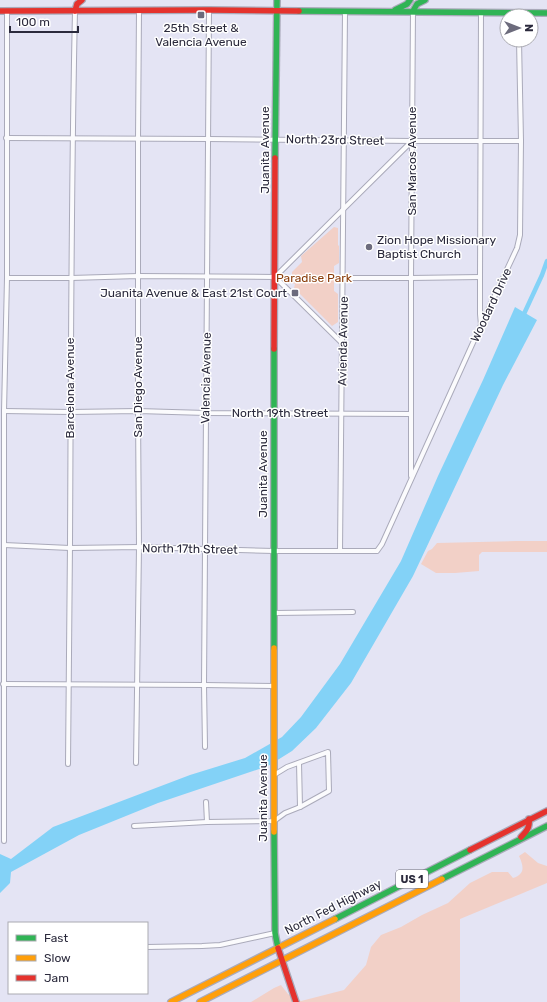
<svg xmlns="http://www.w3.org/2000/svg" width="547" height="1002" font-family="Rubik,sans-serif">
  <style>
    .green { fill: #f2d0c7 }
    .water { fill: #83d2f7 }
    .lines { fill: none; stroke-linecap: round; stroke-linejoin: round }
    .canal { stroke: #83d2f7; stroke-width: 4.5 }
    .street-casing { stroke: #aaaaba; stroke-width: 6 }
    .fast-casing { stroke: #aaaaba; stroke-width: 8 }
    .slow-casing { stroke: #aaaaba; stroke-width: 8 }
    .jam-casing { stroke: #aaaaba; stroke-width: 8 }
    .street { stroke: #fbfbfd; stroke-width: 4 }
    .fast { stroke: #30b455; stroke-width: 5.5 }
    .slow { stroke: #ff9f0a; stroke-width: 5.5 }
    .jam { stroke: #e5322d; stroke-width: 5.5 }
    .poi-dot { fill: #6c6b7c; stroke: #fff; stroke-width: 1.5 }
    .labels { text-anchor: middle; dominant-baseline: central; stroke-width: 3; stroke-linejoin: round; paint-order: stroke }
    .shield { fill: #fff; stroke: #6b6a76; stroke-width: 1 }
    .shield-label { font-size: 11px; font-weight: bold; fill: #2b2a3c }
    .poi-label { font-size: 12px; fill: #2b2a3c; stroke: #fff }
    .street-label { font-size: 12px; fill: #2b2a3c; stroke: #fff }
    .park-label { font-size: 12px; fill: #8a3c09; stroke: #fff }
  </style>
  <rect width="100%" height="100%" fill="#e4e4f4"/>
  <!-- green -->
  <g class="green">
    <path d="M334 227 338 228V245L339 246V263L334 266V291L338 294V322L332 326 294 288 295 284 292 283V272L302 262 301 256Z"/>
    <path d="M516 541H547V552H482L479 555V571L455 573H436L421 564 428 551 432 549 437 543Z"/>
    <path d="M525 852 538 863 547 866V883L460 919V1002H251L274 988 281 985 288 994 301 1001 344 990 366 965 371 947 381 935 401 927 422 915 448 903 470 883 492 872H508L513 878C525 874 524 867 519 856Z"/>
  </g>
  <!-- water -->
  <path class="water" d="M515 307 537 320 503 385 413 576 351 683 316 728 292 751 268 766 158 803 79 835 11 872 10 883 0 893V854L11 859 53 827 190 775 245 758 282 737 301 717 340 664 401 561 438 476 483 380Z"/>
  <g class="lines">
    <!-- canal -->
    <path class="canal" d="M523 316 542 275 547 261"/>
    <defs>
      <g id="street">
        <path d="M481 12 480 277V314L481 325"/>
        <path d="M6 138 208 139 412 141H521"/>
        <path d="M275 277 412 141"/>
        <path d="M275 277 343 344"/>
        <path d="M7 278H71L138 276 275 277"/>
        <path d="M344 278H411L480 277"/>
        <path d="M4 411 70 412 138 411 206 413 411 414"/>
        <path d="M411 476V278L413 11"/>
        <path d="M4 545 70 548 139 547 274 551H377L382 544 481 325 517 248 520 235 521 141 519 40"/>
        <path d="M340 551C343 371 343 191 345 12"/>
        <path d="M275 613 353 612"/>
        <path d="M3 684 204 685 274 686"/>
        <path d="M205 747 204 685 209 10"/>
        <path d="M136 763 139 547 138 411V139L139 10"/>
        <path d="M299 763 300 807"/>
        <path d="M68 764C68 691 70 618 70 544 71 367 71 189 75 11"/>
        <path d="M206 802 207 822"/>
        <path d="M134 826 207 822 274 821 285 813 300 807 329 791 328 752 287 767 274 775"/>
        <path d="M4 841V411L7 278V11"/>
        <path d="M147 947 202 946 220 945 275 933"/>
      </g>
      <g id="fast">
        <path d="M395 10 407 4 410 0"/>
        <path d="M299 11 547 13"/>
        <path d="M413 11 417 4 425 0"/>
        <path d="M275 158 277 0"/>
        <path d="M274 349V648"/>
        <path d="M274 832 275 933 278 948"/>
        <path d="M442 879 547 826"/>
        <path d="M335 919 470 850"/>
      </g>
      <g id="slow">
        <path d="M274 648V832"/>
        <path d="M171 1002 335 919"/>
        <path d="M200 1002 442 879"/>
      </g>
      <g id="jam">
        <path d="M0 11 209 10 299 11"/>
        <path d="M75 11 77 4 82 0"/>
        <path d="M274 349 275 158"/>
        <path d="M521 837C527 831 530 827 529 819"/>
        <path d="M470 850 547 811"/>
        <path d="M278 948 296 1002"/>
      </g>
    </defs>
    <!-- street casing -->
    <use href="#street" class="street-casing"/>
    <!-- fast casing -->
    <use href="#fast" class="fast-casing"/>
    <!-- slow casing -->
    <use href="#slow" class="slow-casing"/>
    <!-- jam casing -->
    <use href="#jam" class="jam-casing"/>
    <!-- street -->
    <use href="#street" class="street"/>
    <!-- fast -->
    <use href="#fast" class="fast"/>
    <!-- slow -->
    <use href="#slow" class="slow"/>
    <!-- jam -->
    <use href="#jam" class="jam"/>
  </g>
  <!-- markers -->
  <g class="poi-dot">
    <rect x="197" y="11" width="8" height="8" rx="2"/>
    <circle cx="369" cy="247" r="4"/>
    <rect x="291" y="289" width="8" height="8" rx="2"/>
  </g>
  <g class="labels">
    <!-- shield labels -->
    <rect class="shield" x="396" y="870" width="32" height="18" rx="3"/>
    <g class="shield-label">
      <text x="412" y="879">US 1</text>
    </g>
    <!-- poi labels -->
    <g class="poi-label">
      <text x="201" y="28">25th Street &amp;<tspan x="201" dy="14">Valencia Avenue</tspan></text>
      <text x="377" y="240" text-anchor="start">Zion Hope Missionary<tspan x="377" dy="14">Baptist Church</tspan></text>
      <text x="287" y="293" text-anchor="end">Juanita Avenue &amp; East 21st Court</text>
    </g>
    <!-- street labels -->
    <g class="street-label">
      <text transform="translate(335 140) rotate(1)">North 23rd Street</text>
      <text transform="translate(265 150) rotate(-90)">Juanita Avenue</text>
      <text transform="translate(412 161) rotate(-90)">San Marcos Avenue</text>
      <text transform="translate(491 305) rotate(-65)">Woodard Drive</text>
      <text transform="translate(343 341) rotate(-89)">Avienda Avenue</text>
      <text transform="translate(206 378) rotate(-89)">Valencia Avenue</text>
      <text transform="translate(138 387) rotate(-90)">San Diego Avenue</text>
      <text transform="translate(70 388) rotate(-90)">Barcelona Avenue</text>
      <text x="280" y="413">North 19th Street</text>
      <text transform="translate(263 474) rotate(-90)">Juanita Avenue</text>
      <text transform="translate(190 549) rotate(1)">North 17th Street</text>
      <text transform="translate(263 798) rotate(-90)">Juanita Avenue</text>
      <text transform="translate(333 907) rotate(-27)">North Fed Highway</text>
    </g>
    <!-- park labels -->
    <g class="park-label">
      <text x="314" y="278">Paradise Park</text>
    </g>
  </g>
  <!-- legend -->
  <rect x="8" y="922" width="140" height="72" fill="#ffffff" stroke="#aaaab1"/>
  <rect x="16" y="935" width="20" height="6" fill="#30b455" stroke="#aaaab1"/>
  <text x="44" y="942" font-size="12" fill="#2b2a3c">Fast</text>
  <rect x="16" y="955" width="20" height="6" fill="#ff9f0a" stroke="#aaaab1"/>
  <text x="44" y="962" font-size="12" fill="#2b2a3c">Slow</text>
  <rect x="16" y="975" width="20" height="6" fill="#e5322d" stroke="#aaaab1"/>
  <text x="44" y="982" font-size="12" fill="#2b2a3c">Jam</text>
  <!-- north arrow -->
  <g transform="translate(519 28) rotate(90)"><circle r="19" fill="#ffffff" stroke="#aaaab1"/>
  <path d="M0-3L7 15L0 10L-7 15Z" fill="#6c6b7c"/>
  <text y="-6" font-size="11" font-weight="bold" text-anchor="middle" fill="#2b2a3c">N</text>
  </g>
  <!-- scale -->
  <path d="M10 26v6h68v-6" fill="none" stroke="#2b2a3c" stroke-width="2"/>
  <text x="16" y="26" font-size="12" fill="#2b2a3c" stroke="#ffffff" stroke-width="3" paint-order="stroke">100 m</text>
</svg>
